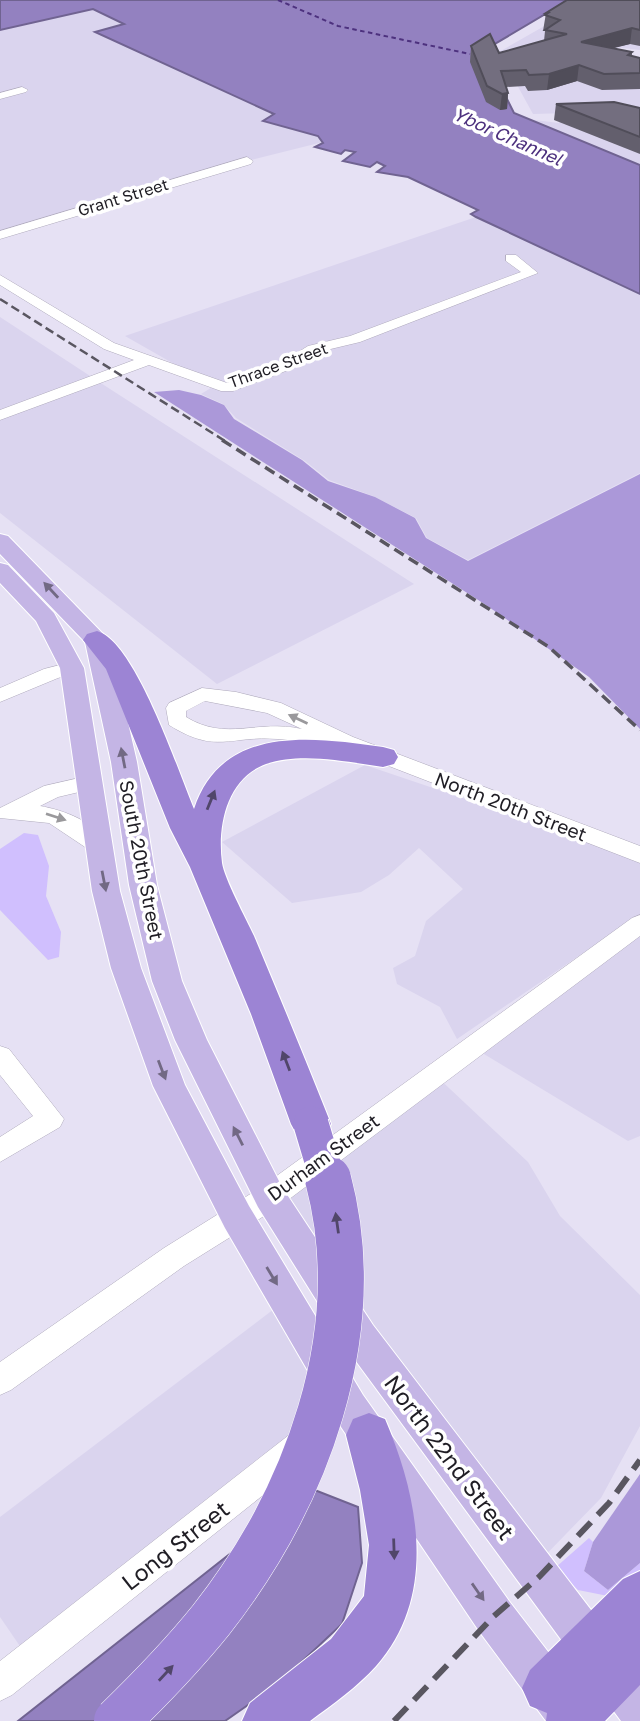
<svg xmlns="http://www.w3.org/2000/svg" width="640" height="1721" font-family="'Golos Text',sans-serif">
  <style>
    .built { fill: #dad4ee }
    .green { fill: #d0bffe }
    .forest { fill: #ab98d9 }
    .water { fill: #9381c0; stroke: #706391; stroke-width: 2 }
    .lines { fill: none; stroke-linecap: round; stroke-linejoin: round }
    .ferry { stroke: #4d317e; stroke-width: 2; stroke-dasharray: 4.5 3.5; stroke-linecap: butt }
    .minor-casing { stroke: #afaabc; stroke-width: 1 }
    .major-casing { stroke: #fff; stroke-width: 2 }
    .highway-casing { stroke: #fff; stroke-width: 2 }
    .minor { fill: #fff; fill-rule: evenodd }
    .major { fill: #c4b5e5; fill-rule: evenodd }
    .highway { fill: #9c84d4; fill-rule: evenodd }
    .rail-far2 { stroke: #595660; stroke-width: 2.5; stroke-dasharray: 9 4.5; stroke-linecap: butt }
    .rail-far1 { stroke: #595660; stroke-width: 3.5; stroke-dasharray: 11 6; stroke-linecap: butt }
    .rail { stroke: #595660; stroke-width: 6; stroke-dasharray: 19 10; stroke-linecap: butt }
    .highway-bridge-far1-casing { stroke: #fff; stroke-width: 37; stroke-linecap: butt }
    .highway-bridge-casing { stroke: #fff; stroke-width: 47; stroke-linecap: butt }
    .highway-bridge-far1 { stroke: #9c84d4; stroke-width: 35 }
    .highway-bridge { stroke: #9c84d4; stroke-width: 46 }
    .wall { fill: #635f6d }
    .shaded-wall { fill: #504d59 }
    .building { fill: #736e7f; stroke: #504d59; stroke-width: 2 }
    .oneway { fill: #726984 }
    .oneway2 { fill: #9a999c }
    .oneway3 { fill: #51466a }
    .labels { text-anchor: middle; dominant-baseline: central; stroke-width: 7; stroke-linejoin: round; paint-order: stroke }
    .far-street-label { font-size: 16px; fill: #1f1d24; stroke: #fff }
    .far-water-label { font-size: 18px; font-style: italic; fill: #4d317e; stroke: #fff }
    .street-label { font-size: 19px; fill: #1f1d24; stroke: #fff }
    .near-street-label { font-size: 23px; fill: #1f1d24; stroke: #fff }
  </style>
  <rect width="100%" height="100%" fill="#e6e1f4"/>
  <!-- built -->
  <g class="built">
    <path d="M590 0H640V50L597 45 640 65V111L533 114 499 52Z"/>
    <path d="M93 9 125 24 96 32 274 115 264 122 318 136 323 142 239 163 0 235V30Z"/>
    <path d="M640 117V165L526 119 559 123 560 120Z"/>
    <path d="M476 217 640 294V473L468 560 427 538 416 518 373 496 329 480 305 461 236 418 223 404 201 394 219 383 183 369 125 336Z"/>
    <path d="M0 317 110 389 414 584 217 684 0 513Z"/>
    <path d="M365 765 640 858V914L457 1039 440 1007 397 984 393 968 415 956 426 921 463 889 419 848 389 875 361 892 292 903 222 842Z"/>
    <path d="M640 925V1136L628 1141 469 1045Z"/>
    <path d="M433 1073 528 1162 560 1216 640 1295V1426L601 1498 531 1570 271 1188Z"/>
    <path d="M274 1309 333 1403 24 1652 0 1617V1517Z"/>
  </g>
  <!-- green -->
  <g class="green">
    <path d="M24 833 38 835 49 866 46 896 61 932 59 957 48 960 0 910V849Z"/>
    <path d="M589 1538 593 1542 584 1571 608 1590 640 1563V1579L618 1598 578 1590 555 1568Z"/>
  </g>
  <!-- forest -->
  <g class="forest">
    <path d="M179 390 201 395 224 405 234 419 302 460 328 481 375 497 415 518 426 538 468 561 640 474V729L589 677 486 605 154 392Z"/>
    <path d="M640 1474V1563L608 1590 584 1571 593 1542Z"/>
  </g>
  <!-- water -->
  <g class="water">
    <path d="M0 0H569L483 51 514 113 640 165V294L476 217 471 214 478 210 408 177 377 172 385 166 377 162 370 167 343 161 355 152 345 150 341 154 315 147 323 143 318 136 263 121 274 114 95 32 124 24 93 9 0 30Z"/>
    <path d="M312 1489 358 1507 362 1563 342 1624 278 1684 225 1721H18Z"/>
  </g>
  <g class="lines">
    <!-- ferry -->
    <path class="ferry" d="M278 0 338 26 470 54"/>
    <defs>
      <g id="minor">
        <path d="M22 87 28 90 26 92 0 99V93Z"/>
        <path d="M247 157 253 161 251 164 0 239V231Z"/>
        <path d="M506 255H516L538 273 360 342 318 352 291 369 233 391H221L149 365 0 420V410L134 360 104 349 0 285V275L114 343 227 383 281 363 308 346 350 336 521 272 506 261Z"/>
        <path d="M72 662 79 664 82 668 79 672 58 678 0 702V688L44 669Z"/>
        <path d="M202 688 236 692 281 703 353 737 640 846V863L350 751 342 754C321 748 300 740 278 739 229 735 217 755 169 725L166 708 169 703ZM205 701 267 713 302 729C256 719 227 742 186 717V711Z"/>
        <path d="M88 776 96 778 99 783 96 788 58 797 40 806C64 810 95 822 107 843L104 849H88L49 823 0 818V808L44 786Z"/>
        <path d="M640 915V936L280 1206 184 1266 11 1390 0 1395V1362L164 1248 260 1188 632 918Z"/>
        <path d="M0 1046 9 1049 64 1119 60 1127 0 1162V1137L33 1116 0 1075Z"/>
        <path d="M300 1431 311 1435 316 1446 311 1457 12 1695 0 1701V1661L289 1435Z"/>
      </g>
      <g id="major">
        <path d="M0 534 8 536 109 640 137 762 157 885 182 981 207 1040 282 1187 373 1325 640 1674V1721H621L347 1349 258 1207 175 1040 152 981 129 885 111 762 85 642 0 554Z"/>
        <path d="M0 563 8 565 54 613 84 668 120 891 141 968 185 1085 249 1206 363 1395 509 1601 589 1705 595 1721H546L479 1631 337 1421 225 1228 153 1086 111 968 92 891 60 668 36 621 0 583Z"/>
      </g>
      <g id="highway">
        <path d="M97 631C135 641 178 771 194 809 222 724 312 737 383 747L394 750 398 757 394 764 383 767C347 762 302 752 266 764 227 778 217 825 222 863 224 878 246 919 254 936 280 998 306 1061 331 1124L325 1135 311 1140 297 1135 291 1124 251 1014 190 867 170 828 106 669 83 640 87 634Z"/>
        <path d="M369 1413 385 1419C419 1498 438 1596 376 1666 357 1687 333 1704 310 1721H242L250 1703 331 1639 364 1596 369 1545 360 1490 346 1435 353 1419Z"/>
        <path d="M640 1571V1685L605 1721H546L547 1713 530 1706 522 1688 530 1670 623 1579Z"/>
      </g>
    </defs>
    <!-- minor casing -->
    <use href="#minor" class="minor-casing"/>
    <!-- major casing -->
    <use href="#major" class="major-casing"/>
    <!-- highway casing -->
    <use href="#highway" class="highway-casing"/>
    <!-- minor -->
    <use href="#minor" class="minor"/>
    <!-- major -->
    <use href="#major" class="major"/>
    <!-- highway -->
    <use href="#highway" class="highway"/>
    <!-- rail-far2 -->
    <path class="rail-far2" d="M0 299 225 441"/>
    <!-- rail-far1 -->
    <path class="rail-far1" d="M222 440 549 647 640 730"/>
    <!-- rail -->
    <path class="rail" d="M394 1721 494 1616 539 1577 609 1503 640 1460"/>
    <defs>
      <path id="highway-bridge-far1" d="M311 1124 328 1181"/>
      <path id="highway-bridge" d="M117 1721C150 1689 182 1656 211 1620 306 1499 369 1333 328 1179"/>
    </defs>
    <!-- highway-bridge-far1 casing -->
    <use href="#highway-bridge-far1" class="highway-bridge-far1-casing"/>
    <!-- highway-bridge casing -->
    <use href="#highway-bridge" class="highway-bridge-casing"/>
    <!-- highway-bridge-far1 -->
    <use href="#highway-bridge-far1" class="highway-bridge-far1"/>
    <!-- highway-bridge -->
    <use href="#highway-bridge" class="highway-bridge"/>
  </g>
  <!-- wall -->
  <g class="wall">
    <path d="M640 0V46L630 44 612 48 632 52V56L640 58V89L602 90 577 81 547 90 528 91 525 86 506 87 508 93 507 109 500 110 486 102 470 62 471 46 499 53 544 41 545 31H543L546 13Z"/>
    <path d="M556 104 640 108V154L554 120Z"/>
  </g>
  <!-- shaded-wall -->
  <g class="shaded-wall">
    <path d="M632 28 630 44 579 57 581 42Z"/>
    <path d="M579 65 577 81 547 90 549 74Z"/>
    <path d="M508 93 507 109 500 110 502 94Z"/>
  </g>
  <!-- building -->
  <g class="building">
    <path d="M567 0H640V30L632 28 581 42 632 52 628 55 640 58V73L604 74 579 65 549 74 529 75 526 70 501 71 508 93 502 94 487 86 471 46 490 34 499 53 567 34 545 30 560 20 545 15 548 13H546Z"/>
    <path d="M614 102 640 108V137L556 104Z"/>
  </g>
  <!-- one-way arrows -->
  <defs><path id="oneway-solid" d="M-6-.8H1V-3.2L6.5 0L1 3.2V.8H-6Z" transform="scale(1.75)"/></defs>
  <g class="oneway">
    <use href="#oneway-solid" transform="translate(51 590) rotate(-133)"/>
    <use href="#oneway-solid" transform="translate(123 758) rotate(-101)"/>
    <use href="#oneway-solid" transform="translate(104 881) rotate(79)"/>
    <use href="#oneway-solid" transform="translate(162 1070) rotate(69)"/>
    <use href="#oneway-solid" transform="translate(238 1136) rotate(-117)"/>
    <use href="#oneway-solid" transform="translate(272 1276) rotate(59)"/>
    <use href="#oneway-solid" transform="translate(478 1592) rotate(55)"/>
  </g>
  <g class="oneway2">
    <use href="#oneway-solid" transform="translate(298 719) rotate(-155)"/>
    <use href="#oneway-solid" transform="translate(56 817) rotate(18)"/>
  </g>
  <g class="oneway3">
    <use href="#oneway-solid" transform="translate(211 800) rotate(-68)"/>
    <use href="#oneway-solid" transform="translate(286 1061) rotate(-111)"/>
    <use href="#oneway-solid" transform="translate(337 1223) rotate(-98)"/>
    <use href="#oneway-solid" transform="translate(394 1549) rotate(88)"/>
    <use href="#oneway-solid" transform="translate(166 1673) rotate(-47)"/>
  </g>
  <g class="labels">
    <!-- far-street labels -->
    <g class="far-street-label">
      <text transform="translate(123 197) rotate(-17)">Grant Street</text>
      <text transform="translate(278 365) rotate(-20)">Thrace Street</text>
    </g>
    <!-- far-water labels -->
    <g class="far-water-label">
      <text transform="translate(508 136) rotate(24)">Ybor Channel</text>
    </g>
    <!-- street labels -->
    <g class="street-label">
      <text transform="translate(511 806) rotate(21)">North 20th Street</text>
      <text transform="translate(142 860) rotate(79)">South 20th Street</text>
      <text transform="translate(323 1157) rotate(-36)">Durham Street</text>
    </g>
    <!-- near-street labels -->
    <g class="near-street-label">
      <text transform="translate(450 1457) rotate(53)">North 22nd Street</text>
      <text transform="translate(175 1545) rotate(-38)">Long Street</text>
    </g>
  </g>
</svg>
